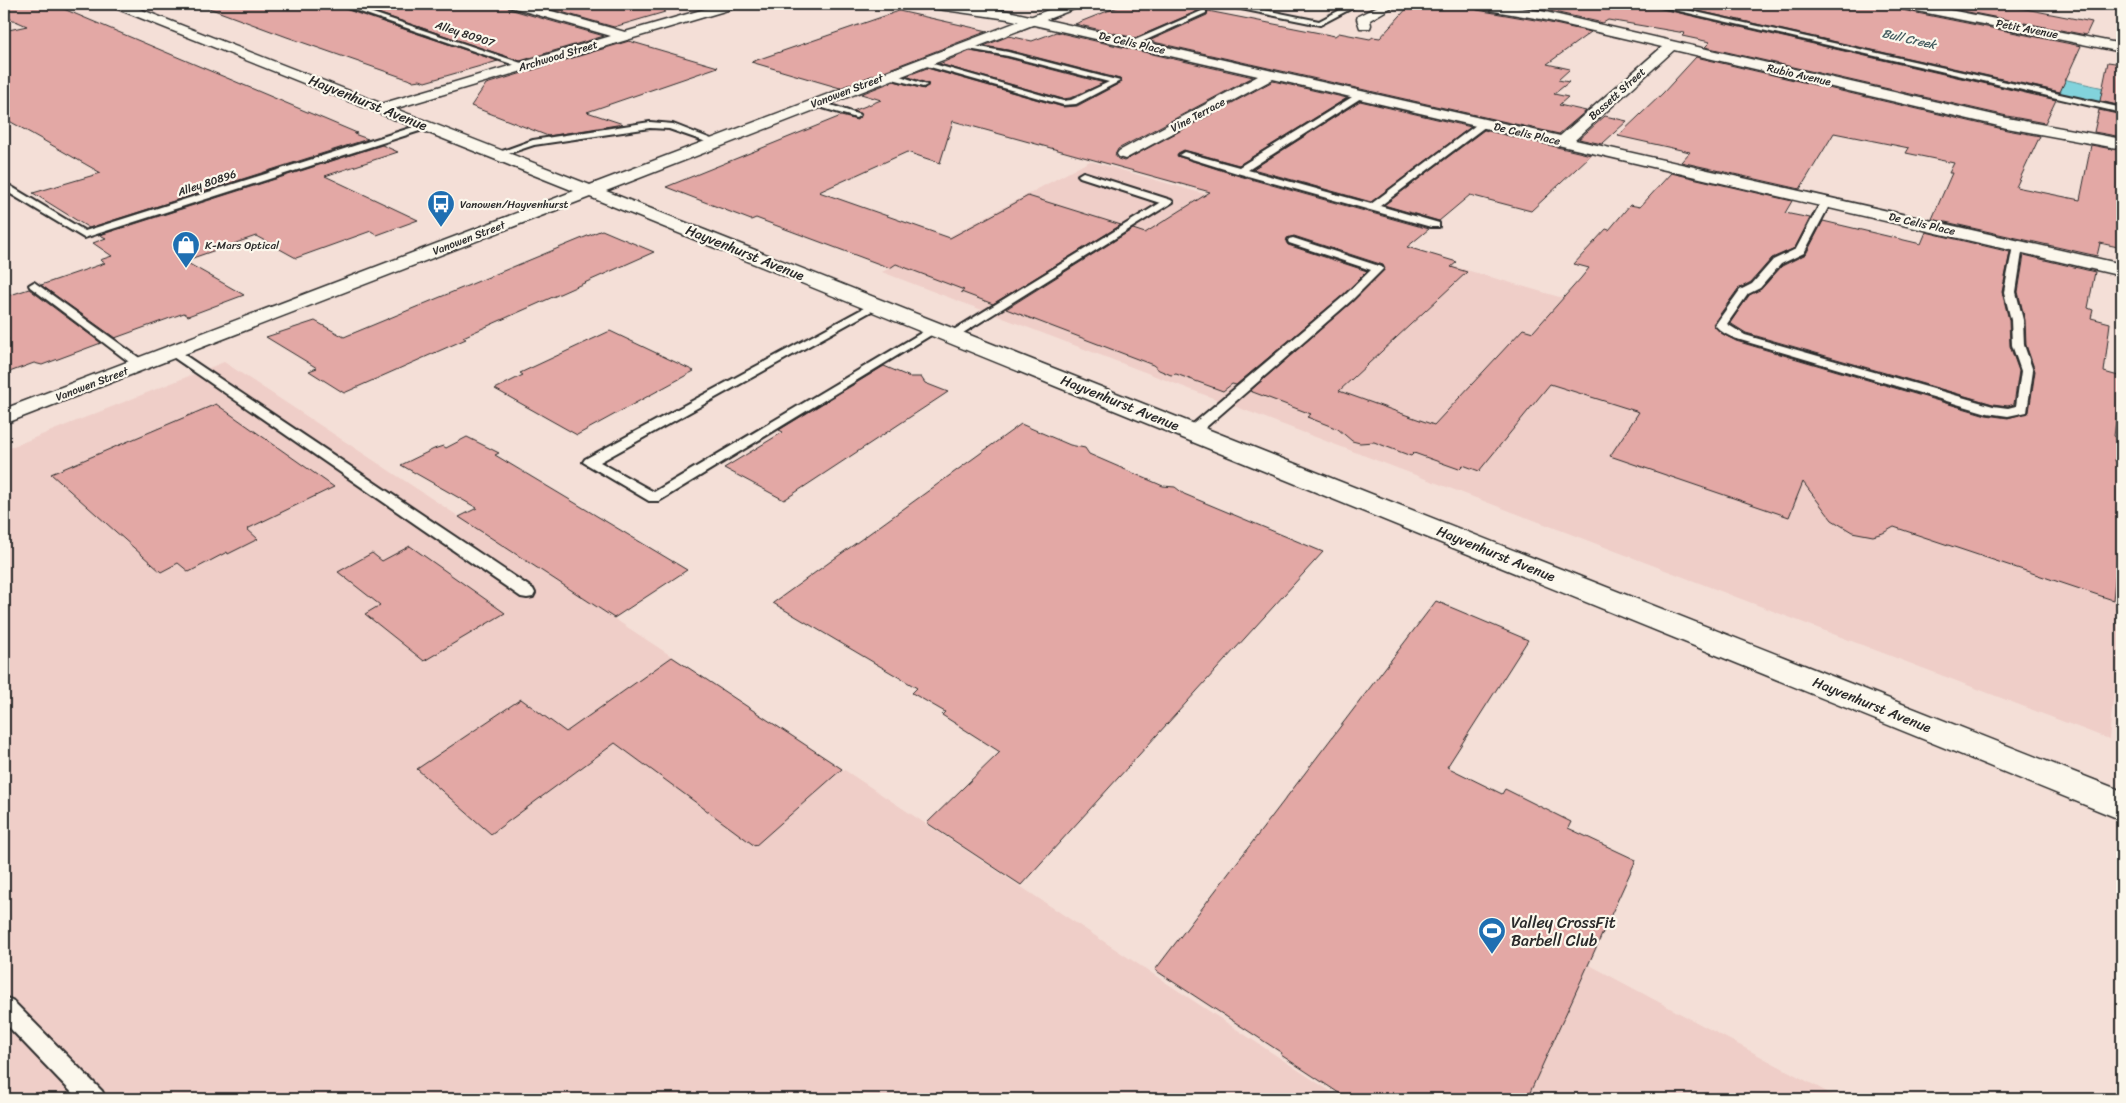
<svg xmlns="http://www.w3.org/2000/svg" width="2126" height="1103" font-family="Sriracha,sans-serif">
  <style>
    .built { fill: #efcec8 }
    .water { fill: #82d3dc; stroke: #5f9095 }
    .building { fill: #e3a8a5; stroke: #2b2b2b }
    .lines { fill: none; stroke-linecap: round; stroke-linejoin: round }
    .service-casing { stroke: #2b2b2b; stroke-width: 4 }
    .minor-casing { stroke: #2b2b2b; stroke-width: 3 }
    .secondary-casing { stroke: #2b2b2b; stroke-width: 3 }
    .service { fill: #fbf7ec; fill-rule: evenodd }
    .minor { fill: #fbf7ec; fill-rule: evenodd }
    .secondary { fill: #fbf7ec; fill-rule: evenodd }
    .labels { text-anchor: middle; dominant-baseline: central; stroke-width: 4.5; stroke-linejoin: round; paint-order: stroke }
    .far-street-label { font-size: 11px; fill: #2b2b2b; stroke: #fbf7ec }
    .far-poi-label { font-size: 11px; fill: #2b2b2b; stroke: #fbf7ec; text-anchor: start }
    .far-water-label { font-size: 12px; font-style: italic; fill: #455d60; stroke: #fbf7ec }
    .street-label { font-size: 14px; fill: #2b2b2b; stroke: #fbf7ec }
    .near-poi-label { font-size: 16px; fill: #2b2b2b; stroke: #fbf7ec; text-anchor: start }
  </style>
  <rect width="100%" height="100%" fill="#f4dfd7"/>
  <filter id="ink" filterUnits="userSpaceOnUse"><feTurbulence type="fractalNoise" baseFrequency=".02" numOctaves="2"/><feDisplacementMap in="SourceGraphic" scale="10" xChannelSelector="R" yChannelSelector="G"/><feConvolveMatrix kernelMatrix="1 2 1 2 8 2 1 2 1" color-interpolation-filters="sRGB"/></filter>
  <g filter="url(#ink)">
    <!-- built -->
    <g class="built">
      <path d="M1090 161 2122 460V614L2109 739 882 272Z"/>
      <path d="M224 362 852 775 1342 1099H4V450Z"/>
      <path d="M1584 962 1840 1099H1519Z"/>
    </g>
    <!-- water -->
    <path class="water" d="M1660 4H1722L2122 92V107Z"/>
    <!-- building -->
    <g class="building">
      <path d="M4 4H52L357 133 354 134 368 139 89 228 33 193 101 173 4 118V31L27 26 4 16Z"/>
      <path d="M207 4H335L336 6 498 61 425 82 420 80 413 81 287 37 206 7Z"/>
      <path d="M351 4H506L509 9 604 36 520 61Z"/>
      <path d="M533 4H664L665 12 614 27Z"/>
      <path d="M1125 4H1172L1200 10 1135 38 1075 24Z"/>
      <path d="M1432 4H1469L1477 10 1541 21 1591 32 1547 64 1570 69 1558 80 1569 82 1554 94 1568 97 1559 105 1586 111 1559 134 1149 41 1207 15 1208 11 1335 36 1339 33 1370 39 1373 37 1380 38 1410 5 1431 8Z"/>
      <path d="M1507 4H1647L1649 6 2056 100 2045 123 2007 116 1705 47 1710 42 1682 36 1685 33 1608 20 1603 23 1541 9Z"/>
      <path d="M1667 4H1894L1902 10 2081 46 2060 92Z"/>
      <path d="M1927 4H2000L2092 22 2086 35Z"/>
      <path d="M899 11 988 31 840 88 751 62Z"/>
      <path d="M1056 32 1253 77 1118 149 1115 155 1118 159 1124 161 1273 81 1347 98 1239 165 1184 150 1178 153 1177 156 1236 175 1429 229 1407 247 1457 262 1451 267 1467 272 1339 391 1434 425 1523 329 1533 332 1581 278 1589 268 1574 264 1606 229 1609 230 1630 205 1640 207 1671 173 1792 201 1785 213 1810 218 1795 248 1772 258 1751 282 1738 289 1713 324 1721 333 1736 341 1986 415 2008 418 2029 412 2035 371 2026 345 2025 320 2018 292 2024 255 2095 272 2088 308 2093 310 2091 318 2110 323 2104 372 2122 377 2114 436 2118 438 2115 461 2122 464V510L2113 600 1894 527 1883 533 1873 536 1852 532 1832 520 1803 482 1789 517 1610 456 1639 412 1550 384 1479 471 1463 465 1459 469 1414 453 1411 456 1374 442 1360 443 1352 441 1338 429 1307 417 1311 414 1250 391 1353 301 1385 269 1383 265 1294 236 1287 238 1286 242 1288 245 1367 271 1343 295 1236 385 1232 384 1223 391 1176 374 1171 375 1159 370 1153 365 1006 309 1133 229 1145 233 1210 192 953 121 940 163 907 152 819 192 950 238 1028 196 1121 225 993 304 961 292 964 290 896 264 890 268 756 218 751 220 666 187 841 116 857 120 862 114 853 111 881 100 861 94 894 81 924 89 929 84 906 76 927 68 1063 107 1077 106 1122 82 1120 79 1008 50 984 46 1009 36 1032 41Z"/>
      <path d="M629 41 718 67 587 112 623 124 548 136 471 106 486 84Z"/>
      <path d="M970 51 1008 58 1104 83 1070 98 1063 99 939 64Z"/>
      <path d="M1696 57 2007 130 2040 136 2016 187 2080 200 2091 145 2122 151V248L2100 243 2097 256 1932 219 1952 173H1949L1954 163 1906 153 1909 148 1834 133 1800 189 1681 162 1690 152 1618 136 1663 93Z"/>
      <path d="M2108 62 2122 64V106L2100 101Z"/>
      <path d="M1360 101 1471 127 1371 202 1253 169Z"/>
      <path d="M2099 110 2122 115V137L2094 132Z"/>
      <path d="M1605 116 1627 121 1602 144 1579 139Z"/>
      <path d="M1484 130 1591 155 1531 211 1470 195 1439 221 1384 205Z"/>
      <path d="M382 145 398 152 325 176 418 220 377 235 371 231 296 258 256 236 184 261 244 295 188 316 184 313 115 338 41 285 105 263 100 260 112 256 93 243 106 238 100 235Z"/>
      <path d="M1823 221 1921 244 1926 232 2010 252 2002 292 2009 320 2010 346 2019 371 2014 404 2008 406 1993 404 1746 333 1730 323 1749 295 1761 289 1782 266 1806 254Z"/>
      <path d="M602 230 654 252 463 337 466 339 344 393 309 371 317 368 266 337 315 321 344 337Z"/>
      <path d="M29 289 101 343 42 365 34 363 4 374V341L9 339 4 336V297Z"/>
      <path d="M610 331 694 371 577 435 495 389 523 375 520 373Z"/>
      <path d="M884 366 910 377H921L925 383 948 392 784 500 724 468 783 432 779 430Z"/>
      <path d="M216 404 334 487 247 529 258 539 228 554 227 552 189 572 178 563 161 572 51 474Z"/>
      <path d="M1021 424 1070 445 1085 448 1089 454 1163 486 1175 487 1184 494 1323 552 1021 885 927 823 1000 752 942 715 945 712 912 693 917 688 773 603Z"/>
      <path d="M467 437 499 453 495 455 687 570 614 618 459 517 477 508 401 465 434 449 443 446 446 448Z"/>
      <path d="M410 546 505 613 424 661 365 614 380 605 338 572 372 553 382 561Z"/>
      <path d="M1436 601 1528 640 1447 767 1502 794 1505 789 1571 822 1568 828 1636 860 1527 1099H1348L1281 1055 1282 1053 1155 970Z"/>
      <path d="M672 657 842 769 755 846 615 743 491 834 417 769 521 699 566 732Z"/>
    </g>
    <g class="lines">
      <defs>
        <g id="service">
          <path d="M337 4H346L530 66 523 68Z"/>
          <path d="M1223 4H1235L1319 21 1342 9 1321 4 1348 6 1352 4H1360L1320 25 1226 6Z"/>
          <path d="M1649 4H1660L2122 108V113Z"/>
          <path d="M1204 10 1206 11V13L1135 45 1128 43Z"/>
          <path d="M963 44 1008 52 1120 81 1076 104 1063 105 916 63 923 61 1063 101 1071 100 1109 82 1008 56 963 48Z"/>
          <path d="M885 73H891L927 85 923 87 885 77Z"/>
          <path d="M1357 94 1364 96 1248 170 1371 204 1480 122H1486V126L1380 206 1439 223V227H1431L1237 173 1179 155 1184 152 1239 167Z"/>
          <path d="M813 101H819L860 115 856 118 813 105Z"/>
          <path d="M650 122 673 124 719 142 715 145 669 129 650 128 534 145 498 157 494 154 533 140Z"/>
          <path d="M426 123 429 124V128L84 238 4 190V183L7 184 85 231Z"/>
          <path d="M1083 172 1171 200 1173 202 955 338H947L945 336 947 334 1160 203 1080 177 1078 175Z"/>
          <path d="M1826 199 1831 202 1804 253 1781 264 1760 288 1748 294 1727 324 1745 335 1993 406 2008 408 2016 406 2021 371 2012 345 2011 320 2004 292 2013 246 2014 244H2022L2023 246 2016 292 2023 320 2024 345 2033 371 2027 412 2008 416 1987 413 1737 339C1728 336 1721 332 1715 325L1740 290 1752 284 1773 260 1796 249 1821 202Z"/>
          <path d="M1293 238 1382 267 1383 269 1352 300 1197 435H1187L1185 432 1187 429 1344 296 1371 270 1289 243 1288 241 1289 239Z"/>
          <path d="M34 282 145 362 147 365 145 368H137L30 287 29 285Z"/>
          <path d="M875 302 879 303 881 305 879 307 600 462 654 492 931 327H939L941 329 659 501H649L583 462 585 459Z"/>
          <path d="M174 348 533 589 535 593 533 597 527 598 521 597 170 355 168 352Z"/>
          <path d="M4 997 12 1000 102 1091 106 1099H78L4 1022Z"/>
        </g>
        <g id="minor">
          <path d="M508 4H527L625 32 722 4H740L738 7 387 111H377L374 108 377 105 611 36 510 7Z"/>
          <path d="M925 4H955L1008 11 1560 136 1662 47 1541 19 1477 8 1471 4H1497L1541 11 2007 118 2122 139V149L2007 128 1674 50 1575 140 2122 264V276L1273 79 1125 159 1119 157 1117 154 1119 151 1258 76 1008 19 931 8Z"/>
          <path d="M1382 4H1397L1370 20 1371 25 1370 28H1360L1357 19 1358 16Z"/>
          <path d="M1896 4H1919L2122 44V52L1902 8Z"/>
        </g>
        <path id="secondary" d="M111 4H127L590 185 1064 4H1081L1079 7 606 191 2122 791V820L590 197 4 424V409L574 191 113 7Z"/>
      </defs>
      <!-- service casing -->
      <use href="#service" class="service-casing"/>
      <!-- minor casing -->
      <use href="#minor" class="minor-casing"/>
      <!-- secondary casing -->
      <use href="#secondary" class="secondary-casing"/>
      <!-- service -->
      <use href="#service" class="service"/>
      <!-- minor -->
      <use href="#minor" class="minor"/>
      <!-- secondary -->
      <use href="#secondary" class="secondary"/>
    </g>
  </g>
  <!-- icons -->
  <defs>
    <symbol id="bus-pin" viewBox="-11 -11 22 30"><path d="M0 17L-7.5 6A9.5 9.5 0 1 1 7.5 6Z" fill="#1f6fb2" stroke="#fbf7ec"/><path d="M-5-6H5V4H4V6H2V4H-2V6H-4V4H-5ZM-3.5-4V0h7V-4ZM-3.5 1.2v1.5H-2V1.2ZM2 1.2v1.5H3.5V1.2Z" fill="#fff"/></symbol>
    <symbol id="shop-pin" viewBox="-11 -11 22 30"><path d="M0 17L-7.5 6A9.5 9.5 0 1 1 7.5 6Z" fill="#1f6fb2" stroke="#fbf7ec"/><path d="M-5-2.5h2.3a2.7 3.5 0 0 1 5.4 0H5L5.5 6h-11ZM-1.5-2.5h3a1.5 2.3 0 0 0-3 0Z" fill="#fff"/></symbol>
    <symbol id="stadium-pin" viewBox="-11 -11 22 30"><path d="M0 17L-7.5 6A9.5 9.5 0 1 1 7.5 6Z" fill="#1f6fb2" stroke="#fbf7ec"/><path d="M0-5a6.5 5 0 1 0 0 10a6.5 5 0 1 0 0-10ZM-3.5-1.8h7v3.6h-7Z" fill="#fff"/></symbol>
  </defs>
  <g fill-rule="evenodd">
    <use href="#bus-pin" x="425" y="188" width="32" height="43"/>
    <use href="#shop-pin" x="170" y="229" width="32" height="43"/>
    <use href="#stadium-pin" x="1476" y="915" width="32" height="43"/>
  </g>
  <g class="labels">
    <!-- far-street labels -->
    <g class="far-street-label">
      <text transform="translate(2027 29) rotate(11)">Petit Avenue</text>
      <text transform="translate(465 34) rotate(18)">Alley 80907</text>
      <text transform="translate(1132 43) rotate(13)">De Celis Place</text>
      <text transform="translate(558 56) rotate(-17)">Archwood Street</text>
      <text transform="translate(1799 75) rotate(13)">Rubio Avenue</text>
      <text transform="translate(847 91) rotate(-21)">Vanowen Street</text>
      <text transform="translate(1617 94) rotate(-42)">Bassett Street</text>
      <text transform="translate(1198 115) rotate(-28)">Vine Terrace</text>
      <text transform="translate(1527 134) rotate(13)">De Celis Place</text>
      <text transform="translate(207 183) rotate(-18)">Alley 80896</text>
      <text transform="translate(1922 224) rotate(13)">De Celis Place</text>
      <text transform="translate(469 238) rotate(-21)">Vanowen Street</text>
      <text transform="translate(92 384) rotate(-21)">Vanowen Street</text>
    </g>
    <!-- far-poi labels -->
    <g class="far-poi-label">
      <text x="460" y="204">Vanowen/Hayvenhurst</text>
      <text x="205" y="245">K-Mars Optical</text>
    </g>
    <!-- far-water labels -->
    <g class="far-water-label">
      <text transform="translate(1909 39) rotate(13)">Bull Creek</text>
    </g>
    <!-- street labels -->
    <g class="street-label">
      <text transform="translate(368 103) rotate(22)">Hayvenhurst Avenue</text>
      <text transform="translate(745 253) rotate(22)">Hayvenhurst Avenue</text>
      <text transform="translate(1120 403) rotate(22)">Hayvenhurst Avenue</text>
      <text transform="translate(1496 554) rotate(22)">Hayvenhurst Avenue</text>
      <text transform="translate(1872 705) rotate(22)">Hayvenhurst Avenue</text>
    </g>
    <!-- near-poi labels -->
    <g class="near-poi-label">
      <text x="1511" y="922">Valley CrossFit<tspan x="1511" dy="18">Barbell Club</tspan></text>
    </g>
  </g>
  <!-- margin -->
  <rect width="2126" height="1103" fill="none" stroke="#fbf7ec" stroke-width="20"/>
  <rect x="10" y="10" width="2106" height="1083" fill="none" stroke="#2b2b2b" stroke-width="2" filter="url(#ink)"/>
</svg>
